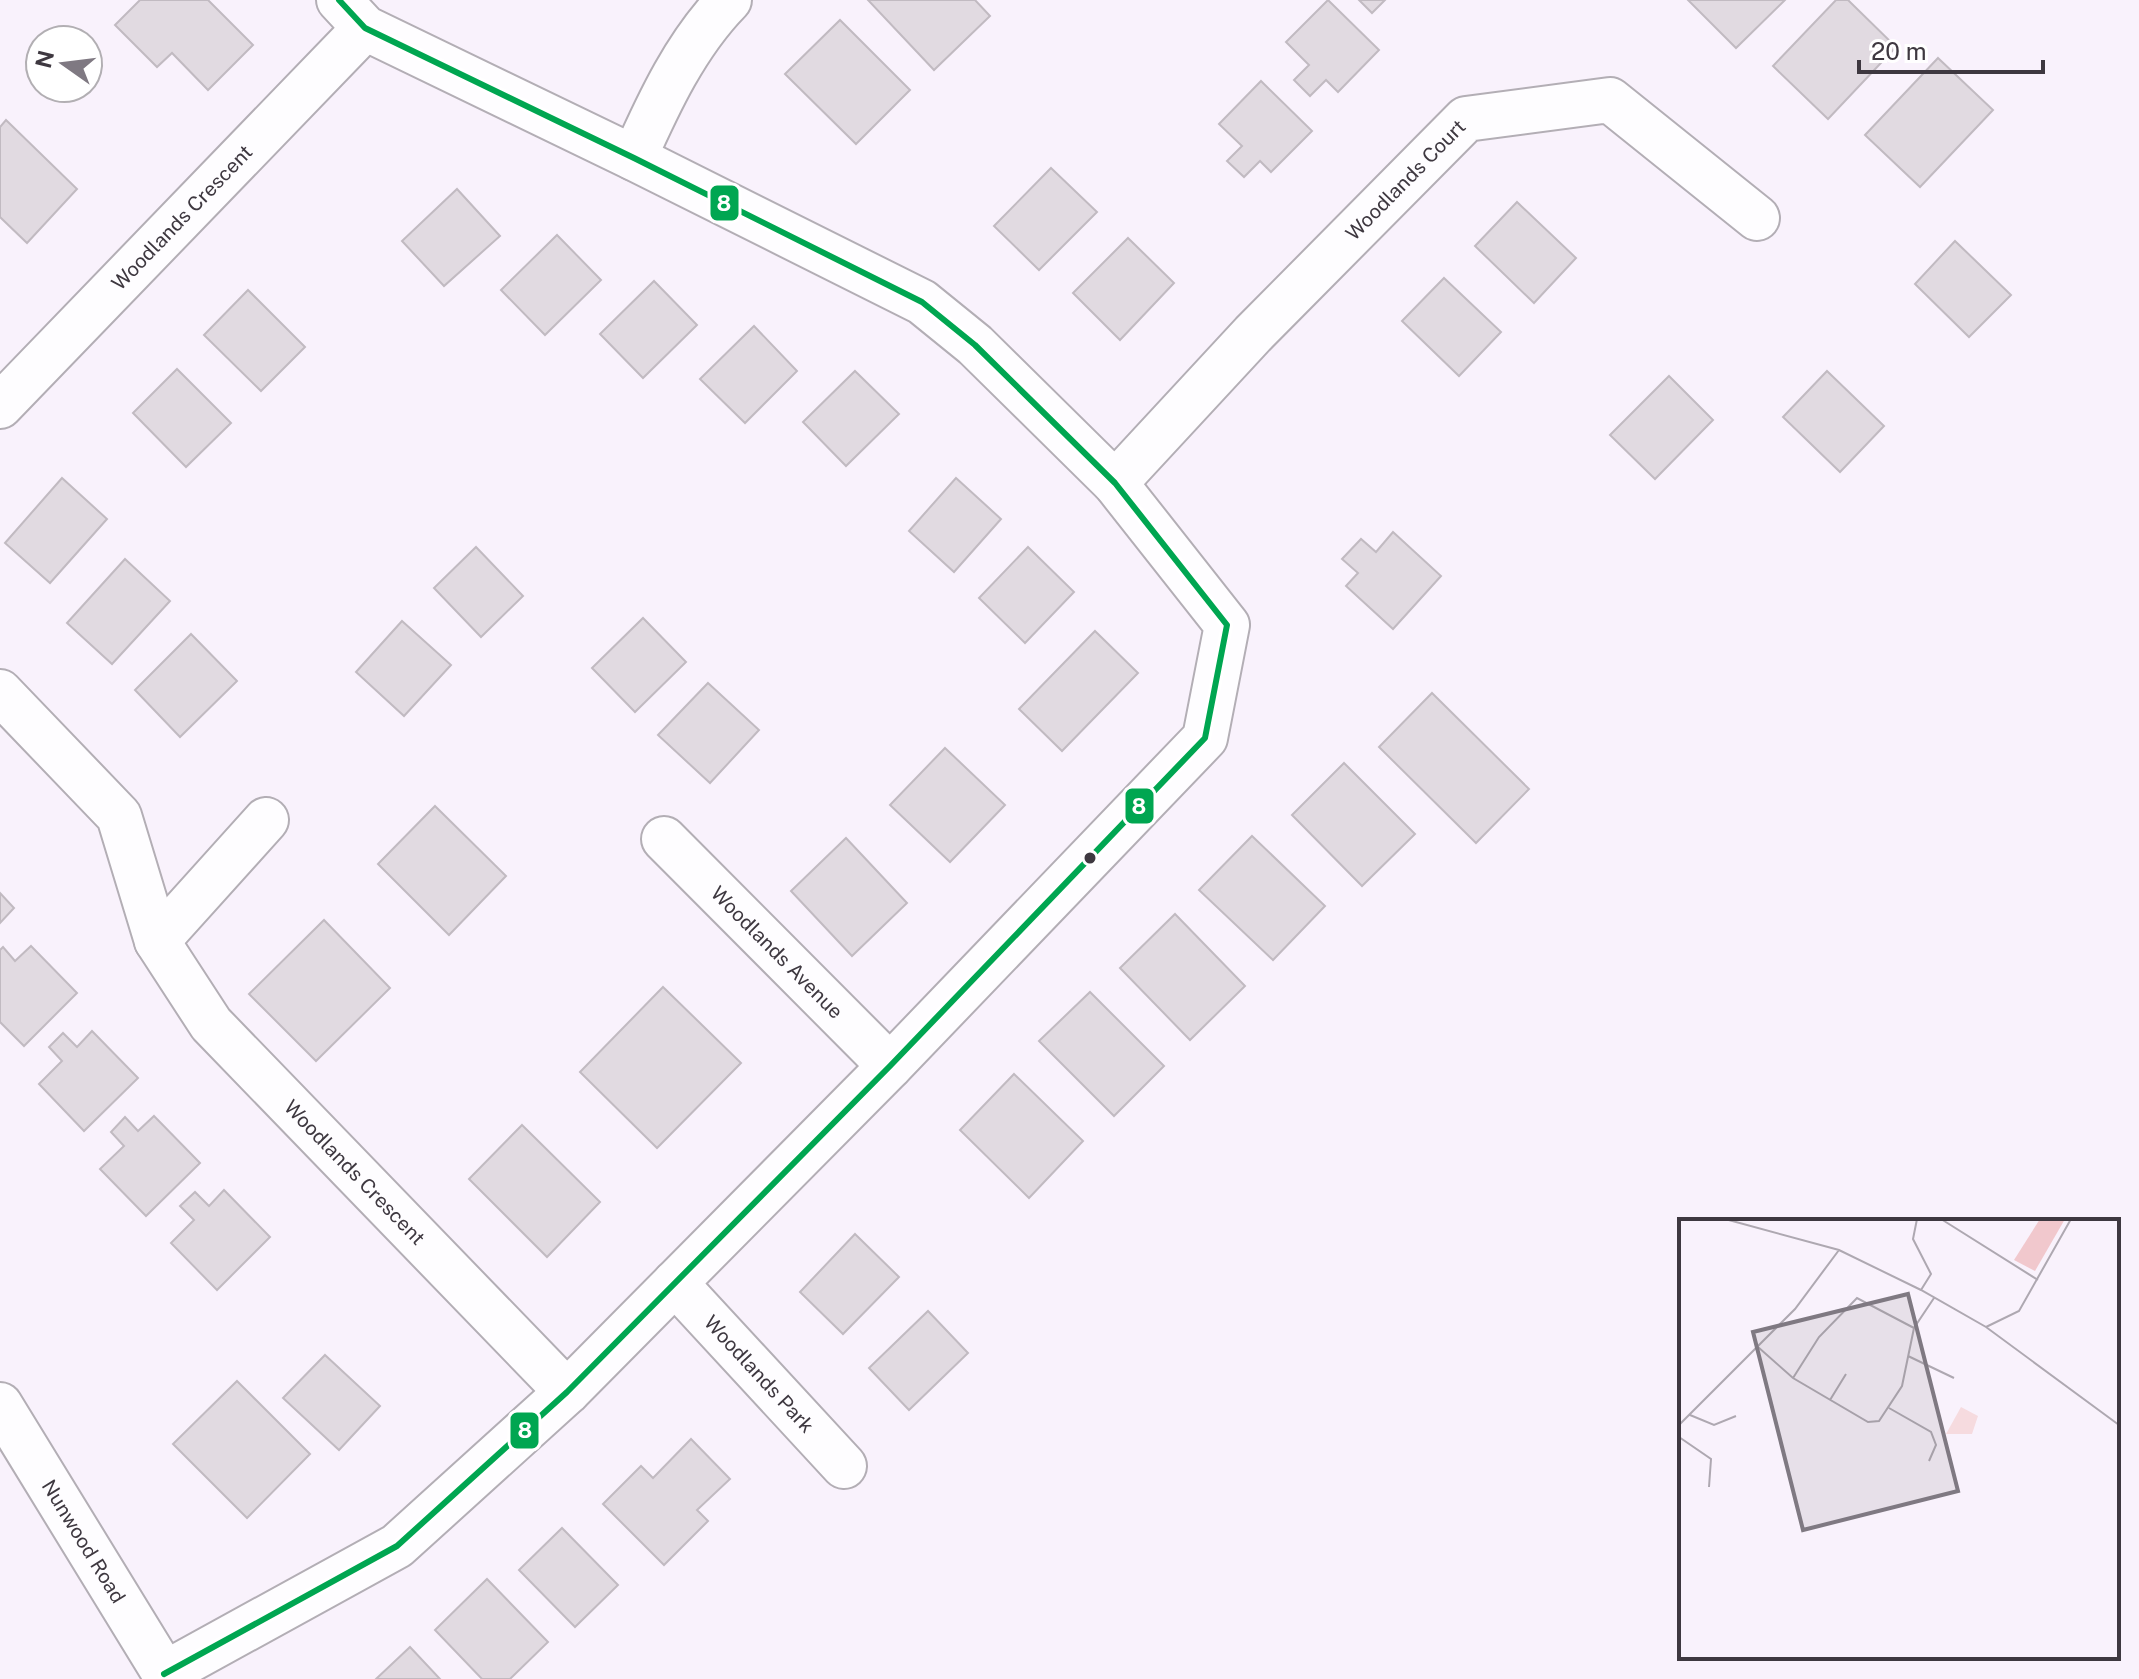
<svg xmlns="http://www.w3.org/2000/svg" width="2139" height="1679" font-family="'Public Sans',sans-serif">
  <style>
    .building { fill: #e1dae1; stroke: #c1bac1; stroke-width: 2 }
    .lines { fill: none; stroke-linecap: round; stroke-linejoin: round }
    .minor-casing { stroke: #b3aeb5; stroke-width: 48 }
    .minor { stroke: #fefdff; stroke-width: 44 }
    .bus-1-casing { stroke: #fff; stroke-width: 12 }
    .bus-1 { stroke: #00a651; stroke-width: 6 }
    .bus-dot { fill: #3e3840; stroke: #fff; stroke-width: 3 }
    .labels { text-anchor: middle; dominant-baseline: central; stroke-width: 6; stroke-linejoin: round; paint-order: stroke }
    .street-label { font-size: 20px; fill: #3e3840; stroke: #fff }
    .inset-road { fill: none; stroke: #aea8b1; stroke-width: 2 }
    .view { fill: #7f7982; fill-opacity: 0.15; stroke: #7f7982; stroke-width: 4 }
    .inset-edge { fill: none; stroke: #3e3840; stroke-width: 4 }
    .line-badge { stroke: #fff; stroke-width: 3 }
    .badge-label { font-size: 22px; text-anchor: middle; font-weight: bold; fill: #fff }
  </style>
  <rect width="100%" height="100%" fill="#f9f2fc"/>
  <!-- building -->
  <g class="building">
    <path d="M140 0H208L253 45 208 90 172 53 157 67 115 25Z"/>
    <path d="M868 0H975L990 16 934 70Z"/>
    <path d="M1328 0 1379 50 1338 92 1326 80 1310 96 1294 80 1309 65 1286 42Z"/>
    <path d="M1359 0H1385L1372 13Z"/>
    <path d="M1688 0H1785L1736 48Z"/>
    <path d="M1836 0H1848L1896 47 1828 119 1773 66Z"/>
    <path d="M840 20 910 90 856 144 785 74Z"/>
    <path d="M1938 58 1993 110 1920 187 1865 135Z"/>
    <path d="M1261 81 1312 131 1271 172 1260 161 1244 177 1227 161 1242 146 1219 124Z"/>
    <path d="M6 120 77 189 27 243 0 217V127Z"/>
    <path d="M1051 168 1097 212 1039 270 994 226Z"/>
    <path d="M457 189 500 236 444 286 402 241Z"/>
    <path d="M1517 202 1576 258 1534 303 1475 246Z"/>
    <path d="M557 235 601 280 545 335 501 290Z"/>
    <path d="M1128 238 1174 283 1120 340 1073 293Z"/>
    <path d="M1955 241 2011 295 1969 337 1915 284Z"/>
    <path d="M1444 278 1501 332 1459 376 1402 321Z"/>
    <path d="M654 281 697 325 643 378 600 334Z"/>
    <path d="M248 290 305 347 261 391 204 335Z"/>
    <path d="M754 326 797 371 745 423 700 379Z"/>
    <path d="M177 369 231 423 186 467 133 413Z"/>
    <path d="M855 371 899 414 846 466 803 422Z"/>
    <path d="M1827 371 1884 426 1840 472 1783 417Z"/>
    <path d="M1669 376 1713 420 1655 479 1610 435Z"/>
    <path d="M62 478 107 519 50 583 5 543Z"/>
    <path d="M956 478 1001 519 954 572 909 531Z"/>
    <path d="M1393 532 1441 576 1393 629 1346 586 1358 573 1342 559 1361 539 1376 552Z"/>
    <path d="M476 547 523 596 481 637 434 588Z"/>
    <path d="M1028 547 1074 592 1025 643 979 598Z"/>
    <path d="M125 559 170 601 112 664 67 623Z"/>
    <path d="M643 618 686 662 635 712 592 668Z"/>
    <path d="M402 621 451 665 404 716 356 672Z"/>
    <path d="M1095 631 1138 673 1062 751 1019 709Z"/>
    <path d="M191 634 237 681 180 737 135 690Z"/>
    <path d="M708 683 759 730 710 783 658 735Z"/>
    <path d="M1432 693 1529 789 1476 843 1379 747Z"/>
    <path d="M945 748 1005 805 950 862 890 805Z"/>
    <path d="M1344 763 1415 834 1362 886 1292 815Z"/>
    <path d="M435 806 506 876 449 935 378 864Z"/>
    <path d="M1252 836 1325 906 1273 960 1199 890Z"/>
    <path d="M846 838 907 903 852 956 791 891Z"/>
    <path d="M0 893 14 908 0 923Z"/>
    <path d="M1175 914 1245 986 1190 1040 1120 968Z"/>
    <path d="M324 920 390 988 316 1061 249 994Z"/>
    <path d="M31 946 77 993 24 1046 0 1022V950L3 947 15 961Z"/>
    <path d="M663 987 741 1063 657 1148 580 1072Z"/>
    <path d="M1090 992 1164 1066 1114 1116 1039 1041Z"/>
    <path d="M92 1031 138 1078 84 1131 39 1084 62 1061 49 1047 63 1033 77 1047Z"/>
    <path d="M1014 1074 1083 1141 1029 1198 960 1130Z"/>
    <path d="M154 1116 200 1163 146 1216 100 1169 124 1146 111 1132 125 1117 138 1131Z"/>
    <path d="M522 1125 600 1202 547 1257 469 1179Z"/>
    <path d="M224 1190 270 1237 217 1290 171 1243 194 1220 180 1206 195 1192 209 1206Z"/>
    <path d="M855 1234 899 1277 843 1334 800 1292Z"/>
    <path d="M928 1311 968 1353 909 1410 869 1368Z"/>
    <path d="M325 1355 380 1406 339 1450 283 1398Z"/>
    <path d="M237 1381 310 1454 247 1518 173 1444Z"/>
    <path d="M691 1439 730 1479 697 1510 708 1521 664 1565 603 1504 641 1466 653 1478Z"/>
    <path d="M562 1528 618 1585 575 1627 519 1570Z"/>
    <path d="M487 1579 548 1642 510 1679H482L435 1630Z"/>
    <path d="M410 1647 440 1679H376Z"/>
  </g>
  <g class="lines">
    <defs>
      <g id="minor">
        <path d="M634 158C659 102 686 44 729 0"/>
        <path id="s1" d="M0 406 365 28"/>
        <path id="s2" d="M1115 483 1253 334 1466 119 1610 100 1757 218"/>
        <path id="s3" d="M0 692 119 816 157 941 211 1024 567 1392"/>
        <path id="s4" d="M664 839 890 1066"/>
        <path d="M157 941 266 820"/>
        <path id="s5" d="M675 1283 844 1466"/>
        <path id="s6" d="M0 1405 168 1679"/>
        <path d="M164 1674 397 1546 567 1392 890 1066 1205 738 1227 625 1115 483 975 345 922 302 634 158 365 28 339 0"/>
      </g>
    </defs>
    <!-- minor casing -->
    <use href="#minor" class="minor-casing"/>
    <!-- minor -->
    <use href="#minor" class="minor"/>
    <defs>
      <path id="bus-1" d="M164 1674 397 1546 567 1392 890 1066 1205 738 1227 625 1115 483 975 345 922 302 634 158 365 28 339 0"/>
    </defs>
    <!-- bus-1 casing -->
    <use href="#bus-1" class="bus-1-casing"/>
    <!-- bus-1 -->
    <use href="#bus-1" class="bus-1"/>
  </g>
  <!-- markers -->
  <circle class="bus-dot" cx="1090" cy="858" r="7"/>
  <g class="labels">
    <!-- street labels -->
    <g class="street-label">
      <text stroke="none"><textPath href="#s2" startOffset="420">Woodlands Court</textPath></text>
      <text stroke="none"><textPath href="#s1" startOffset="262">Woodlands Crescent</textPath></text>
      <text stroke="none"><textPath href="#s4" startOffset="160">Woodlands Avenue</textPath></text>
      <text stroke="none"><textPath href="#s3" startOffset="608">Woodlands Crescent</textPath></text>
      <text stroke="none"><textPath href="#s5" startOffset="124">Woodlands Park</textPath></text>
      <text stroke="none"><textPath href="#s6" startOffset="160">Nunwood Road</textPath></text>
    </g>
  </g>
  <!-- overview -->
  <g transform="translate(1679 1219)">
    <rect width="440" height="440" fill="#f9f2fc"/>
    <path d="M282 188 299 197 293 215H267Z" fill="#f6dbdf"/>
    <path d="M361 0H386L356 52 335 41Z" fill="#f1c8cd"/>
    <path class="inset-road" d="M46 0 160 31 242 71 307 108 440 206M238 0 234 20 252 55 242 71M262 0 359 61M307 108 340 92 392 0M79 128 114 159 189 203 200 202 223 167 235 109 255 79M229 137 275 159M114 159 140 118 178 79 235 109M151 181 167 155M210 189 252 213 257 226 250 242M11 196 35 206 57 197M0 206 116 90 160 31M0 218 32 240 30 268"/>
    <path class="view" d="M229 75 279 272 124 311 74 113Z"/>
    <rect width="440" height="440" class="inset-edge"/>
  </g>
  <g class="line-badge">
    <rect x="709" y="184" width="31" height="38" rx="8" fill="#00a651"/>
    <rect x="1124" y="787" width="31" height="38" rx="8" fill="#00a651"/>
    <rect x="509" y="1411" width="31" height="39" rx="8" fill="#00a651"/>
  </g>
  <g class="badge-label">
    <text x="724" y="211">8</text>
    <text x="1139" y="814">8</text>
    <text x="525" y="1438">8</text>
  </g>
  <!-- north arrow -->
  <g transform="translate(64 64) rotate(284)"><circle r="38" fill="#ffffff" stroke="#b2afb3" stroke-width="2"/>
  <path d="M0-6L14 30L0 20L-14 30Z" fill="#7f7982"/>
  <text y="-12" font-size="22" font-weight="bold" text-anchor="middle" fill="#3e3840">N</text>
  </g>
  <!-- scale -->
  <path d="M1859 60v12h184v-12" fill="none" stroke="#3e3840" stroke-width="4"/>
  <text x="1871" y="60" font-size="24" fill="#3e3840" stroke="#ffffff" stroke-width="6" paint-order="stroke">20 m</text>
</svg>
